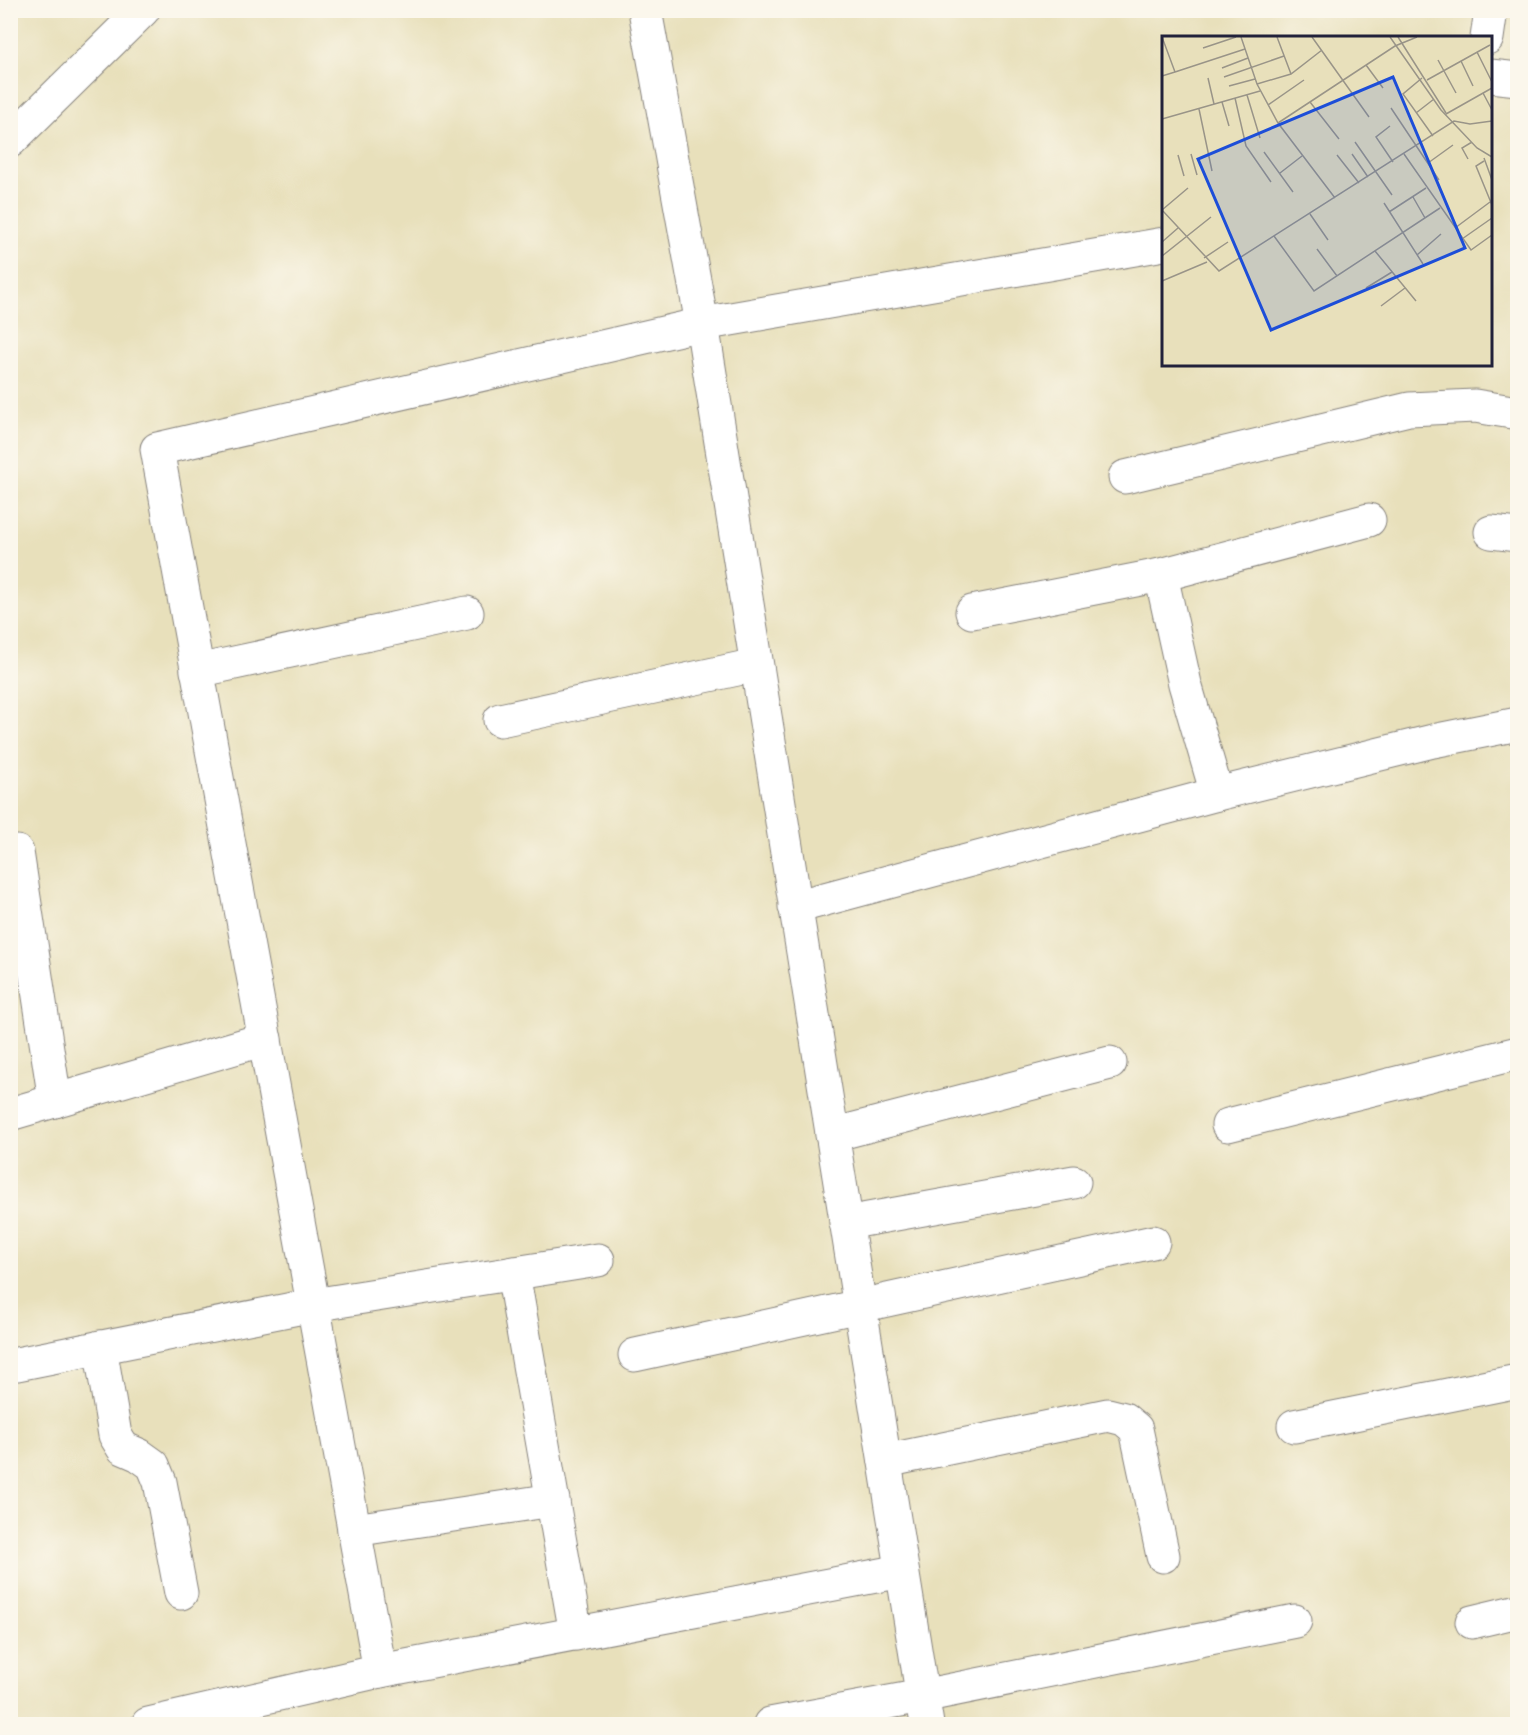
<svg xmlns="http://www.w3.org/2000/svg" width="1528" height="1735" font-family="'IM FELL English',serif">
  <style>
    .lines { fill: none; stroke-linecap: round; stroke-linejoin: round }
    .minor-casing { stroke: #85817b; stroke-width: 35 }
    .minor { stroke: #fff; stroke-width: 33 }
    .inset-road { fill: none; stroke: #999488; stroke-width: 1.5 }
    .view { fill: #1d4ed8; fill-opacity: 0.15; stroke: #1d4ed8; stroke-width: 3 }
    .inset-edge { fill: none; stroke: #22223b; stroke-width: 3 }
  </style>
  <rect width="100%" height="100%" fill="#fbf7ec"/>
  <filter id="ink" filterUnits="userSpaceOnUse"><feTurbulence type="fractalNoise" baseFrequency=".0167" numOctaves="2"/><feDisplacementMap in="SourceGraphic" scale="12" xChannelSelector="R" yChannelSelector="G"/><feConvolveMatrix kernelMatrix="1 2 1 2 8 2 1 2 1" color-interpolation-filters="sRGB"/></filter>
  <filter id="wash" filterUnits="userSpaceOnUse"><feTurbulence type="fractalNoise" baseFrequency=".008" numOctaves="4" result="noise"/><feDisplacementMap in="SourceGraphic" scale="24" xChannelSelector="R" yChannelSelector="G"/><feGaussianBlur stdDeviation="1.35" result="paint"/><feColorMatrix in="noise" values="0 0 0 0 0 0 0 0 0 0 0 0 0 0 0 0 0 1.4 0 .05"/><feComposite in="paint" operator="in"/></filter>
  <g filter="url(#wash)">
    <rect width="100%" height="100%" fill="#e8e0bb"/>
  </g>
  <g filter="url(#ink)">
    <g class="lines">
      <defs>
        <g id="minor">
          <path d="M645 10 702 324 927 1724"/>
          <path d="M1487 38 1491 10"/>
          <path d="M1490 76 1518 79"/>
          <path d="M10 141 143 10"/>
          <path d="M1125 477 1409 409 1475 406 1518 413"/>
          <path d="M1491 532 1518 535"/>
          <path d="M1161 575 1185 684 1217 794"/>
          <path d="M972 612 1161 575 1369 520"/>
          <path d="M197 671 467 613"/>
          <path d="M500 720 756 665"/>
          <path d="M17 852 55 1101"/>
          <path d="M795 907 1217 794 1433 741 1518 724"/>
          <path d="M10 1114 265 1039"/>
          <path d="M1228 1125 1518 1053"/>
          <path d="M832 1135 1110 1063"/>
          <path d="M846 1223 1074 1182"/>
          <path d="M513 1273 576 1634"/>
          <path d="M100 1347 115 1435 123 1448 139 1455 153 1465 160 1482 181 1593"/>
          <path d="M635 1355 1153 1242"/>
          <path d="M17 1364 313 1305 598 1260"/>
          <path d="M1294 1426 1518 1381"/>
          <path d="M885 1461 1108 1415 1124 1419 1136 1429 1163 1556"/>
          <path d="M354 1530 553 1500"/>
          <path d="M1472 1622 1518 1611"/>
          <path d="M380 1671 157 449 702 324 1164 244"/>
          <path d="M148 1724 380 1671 902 1571"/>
          <path d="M770 1724 922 1696 1295 1621"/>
        </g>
      </defs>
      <!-- minor casing -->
      <use href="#minor" class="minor-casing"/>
      <!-- minor -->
      <use href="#minor" class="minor"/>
    </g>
  </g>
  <!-- overview -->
  <g transform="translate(1162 36)">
    <rect width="330" height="330" fill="#e8e0bb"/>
    <path class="inset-road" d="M0 1 13 36 0 40M79 1 95 48 116 87 173 162M115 1 129 38M150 1 207 81M228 1 279 74 315 112 330 121M236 1 284 77M41 12 74 1M315 16 330 46M276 24 294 57M299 25 311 50M204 29 221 52M60 32 86 22M13 36 83 13M62 41 122 20M46 42 52 68M260 42 241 58 271 100M265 44 328 9M95 48 129 38 160 14M67 50 93 43M321 57 330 74M85 59 98 102M73 62 84 110 109 146M60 66 67 90M148 66 177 103M106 69 142 44M229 72 277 144M37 73 50 135M254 77 272 63M284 78 330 52M0 83 98 55M116 87 233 10 255 1M228 90 214 101 231 126M193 106 230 159M102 116 131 156M29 118 35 139M190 118 206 141M242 118 309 214 330 199M16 119 22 140M175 119 197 147M322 122 330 144M306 123 300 112 310 106M322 125 314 130 330 169M266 127 291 109M118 137 140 120M251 161 263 182M222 167 261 228M0 174 57 235 292 85 308 88 330 85M0 174 26 152M227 176 264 152M148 178 166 204M293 192 328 166M112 200 152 255 278 172M300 203 330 182M0 206 16 192M155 213 175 240M213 215 254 265M255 219 279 198M0 220 49 181M42 222 66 206M0 245 45 226M204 252 230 236M219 270 243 252"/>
    <path class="view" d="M231 41 303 212 109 294 36 123Z"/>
    <rect width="330" height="330" class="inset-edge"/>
  </g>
  <!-- margin -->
  <rect width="1528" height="1735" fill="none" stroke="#fbf7ec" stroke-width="36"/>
</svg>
